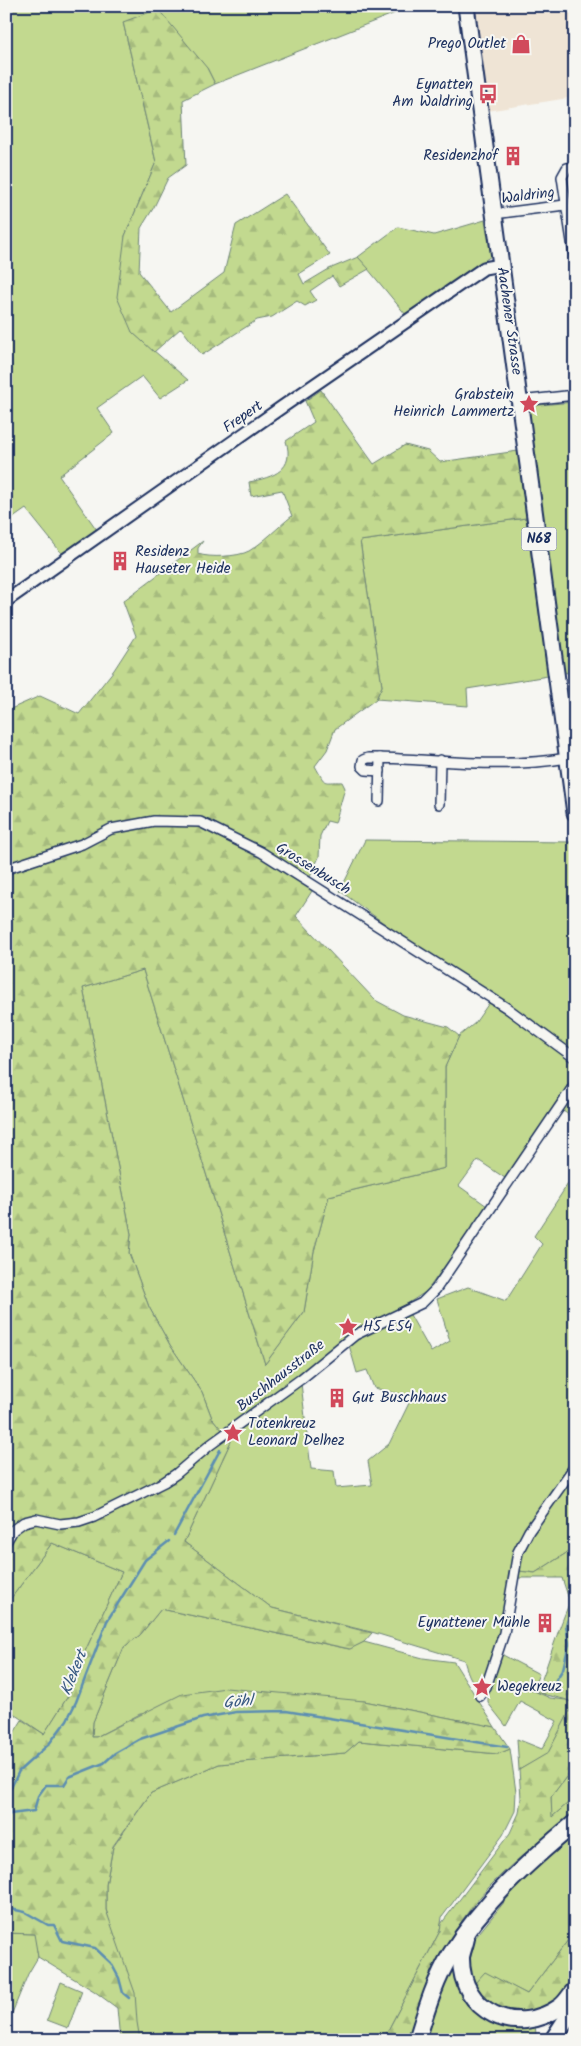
<svg xmlns="http://www.w3.org/2000/svg" width="581" height="2046" font-family="Kalam,sans-serif">
  <style>
    .built { fill: #efe4d5 }
    .green { fill: #c2d98f; stroke: #6e8476 }
    .forest { fill: url(#forest-firs); stroke: #6e8476 }
    .lines { fill: none; stroke-linecap: round; stroke-linejoin: round }
    .stream { stroke: #5c8eb2; stroke-width: 2.5 }
    .minor-casing { stroke: #1b2f5e; stroke-width: 12 }
    .tertiary-casing { stroke: #1b2f5e; stroke-width: 15 }
    .primary-casing { stroke: #1b2f5e; stroke-width: 19 }
    .motorway-casing { stroke: #1b2f5e; stroke-width: 20 }
    .minor { stroke: #f6f6f2; stroke-width: 9 }
    .tertiary { stroke: #f6f6f2; stroke-width: 11 }
    .primary { stroke: #f6f6f2; stroke-width: 15 }
    .motorway { stroke: #f6f6f2; stroke-width: 16 }
    .labels { text-anchor: middle; dominant-baseline: central; stroke-width: 4; stroke-linejoin: round; paint-order: stroke }
    .shield { fill: #f6f6f2; stroke: #5d6b8a; stroke-width: 1 }
    .shield-label { font-size: 14px; font-weight: bold; fill: #1b2f5e }
    .poi-label { font-size: 15px; fill: #1b2f5e; stroke: #f6f6f2; text-anchor: end }
    .street-label { font-size: 15px; fill: #1b2f5e; stroke: #f6f6f2 }
    .water-label { font-size: 16px; font-style: italic; fill: #365781; stroke: #f6f6f2 }
  </style>
  <defs>
    <pattern id="forest-firs" width="22" height="20" patternUnits="userSpaceOnUse" patternTransform="scale(1.25)"><rect width="22" height="20" fill="#c2d98f"/><path d="M5 1l3.5 6h-7zM16 11l3.5 6h-7z" fill="#a6bb7e"/></pattern>
  </defs>
  <rect width="100%" height="100%" fill="#f6f6f2"/>
  <filter id="ink" filterUnits="userSpaceOnUse"><feTurbulence type="fractalNoise" baseFrequency=".02" numOctaves="2"/><feDisplacementMap in="SourceGraphic" scale="10" xChannelSelector="R" yChannelSelector="G"/><feConvolveMatrix kernelMatrix="1 2 1 2 8 2 1 2 1" color-interpolation-filters="sRGB"/></filter>
  <g filter="url(#ink)">
    <!-- built -->
    <path class="built" d="M470 6H575V97L487 111Z"/>
    <!-- green -->
    <g class="green">
      <path d="M6 6H413L215 84 207 68 123 22 156 162 125 236 132 332 188 380 160 398 142 376 97 408 114 433 59 476 97 530 63 555 26 509 6 523Z"/>
      <path d="M485 220 491 256 406 315 358 257 398 227 434 235Z"/>
      <path d="M575 402V672L564 673 527 406Z"/>
      <path d="M526 518 548 676 467 689 468 706 376 699 382 686 360 541Z"/>
      <path d="M365 840 572 842 575 863V1053L490 1001 340 891Z"/>
      <path d="M143 970 265 1364 304 1312 314 1251 329 1196 445 1168V1067L459 1036 475 1023 489 1003 575 1059V1074L505 1178 478 1160 459 1186 487 1206 427 1291 407 1304 354 1332 224 1433 212 1418 202 1392 170 1345 149 1307 129 1253 131 1234 83 988Z"/>
      <path d="M575 1089V1119L560 1109Z"/>
      <path d="M575 1173V1461L564 1473 516 1546 506 1614 480 1688C470 1683 467 1670 464 1660L375 1633 272 1608 184 1542 231 1441 227 1437 301 1383 311 1469 334 1471 336 1488 372 1485 368 1461 389 1444 412 1397 374 1388 367 1370 357 1373 349 1345 361 1337 409 1313 431 1352 450 1341 437 1299 468 1287 506 1301 542 1244 534 1236Z"/>
      <path d="M575 1473V1553L568 1552 535 1573 519 1571 521 1551 532 1532Z"/>
      <path d="M52 1543 122 1572 75 1673 70 1693 44 1734 6 1708V1605Z"/>
      <path d="M161 1609 349 1649 364 1642 423 1658 454 1662 495 1727 364 1701 140 1714 96 1737H92L93 1722 124 1647 140 1635Z"/>
      <path d="M501 1654 539 1674 532 1690 550 1698 566 1700 574 1703 548 1754 519 1770 517 1739 542 1749 557 1721 520 1701 506 1726 488 1703V1695Z"/>
      <path d="M359 1741 498 1754 510 1749 516 1792 515 1811 503 1835 442 1917 440 1931 383 2040H140L106 1909V1885L113 1847 151 1793 219 1764 345 1753Z"/>
      <path d="M575 1765V1797L551 1818V1797Z"/>
      <path d="M575 1835V1931L527 1994 485 1973 474 1984 469 1964 475 1938 522 1880Z"/>
      <path d="M6 1933 35 1934 38 1957 28 1974 6 2028Z"/>
      <path d="M457 1965 460 1982 535 2025 536 2034 531 2040H423L450 1966Z"/>
      <path d="M61 1982 82 1991 68 2028 47 2020Z"/>
    </g>
    <!-- forest -->
    <g class="forest">
      <path d="M158 9 207 68 215 84 183 100 186 165 168 178 154 207 141 228 139 272 171 312 224 273 236 225 285 194 330 255 299 274 304 284 329 269 358 257 369 269 339 286 332 276 310 291 316 300 305 306 297 301 272 317 257 320 202 355 181 328 154 352 132 332 117 297 125 236 156 162 123 22Z"/>
      <path d="M321 390 374 464 405 445 428 451 440 462 518 451 526 518 360 541 382 686 376 699 335 729 327 750 315 766C327 787 321 781 342 782L345 788 335 823 327 821 320 836 319 857 310 877 312 891 296 916 375 1000 403 1015 448 1027 459 1036 445 1067V1168L329 1196 314 1251 304 1312 265 1364 143 970 83 988 131 1234 129 1253 149 1307 170 1345 202 1392 212 1418 231 1441 184 1542 272 1608 372 1633 364 1642 350 1649 161 1609 140 1635 124 1647 93 1722 92 1737H96L182 1694 226 1688 364 1701 495 1727 510 1749 498 1754 359 1741 345 1753 219 1764 151 1793 113 1846 106 1885V1910L135 1993 137 2022 140 2040H120L117 2008 94 1991 38 1957 34 1934 6 1933V1746L22 1720 44 1734 70 1693 75 1673 122 1572 52 1543 6 1605V711L40 696 79 714 114 670 136 636 123 601 203 541 198 548V554C209 558 238 557 249 551 264 542 278 527 292 516L282 490 251 496 249 482C274 477 295 470 286 441L314 422 305 401Z"/>
      <path d="M568 1552 575 1553V1765L551 1797 552 1817 575 1797V1812C533 1847 487 1880 458 1927 437 1961 425 2002 410 2040H383L440 1931 441 1924 510 1833 519 1813 521 1798 519 1770 548 1753 574 1703C562 1697 549 1697 537 1692 549 1662 557 1631 570 1602L562 1578H518L519 1571 535 1573Z"/>
      <path d="M575 1931V1981L563 1996 547 2009 527 2014 507 2012 486 2002 474 1984 485 1972 527 1994Z"/>
    </g>
    <g class="lines">
      <!-- stream -->
      <g class="stream">
        <path d="M174 1535 220 1450"/>
        <path d="M556 1680 563 1669 569 1644 566 1625 575 1602"/>
        <path d="M10 1814V1790L19 1771 49 1744 67 1720 76 1702 107 1621 145 1560 169 1541"/>
        <path d="M6 1819 10 1814 34 1811 38 1796 46 1785H64L69 1777 104 1763 115 1753 140 1739 203 1718 236 1712 286 1711 507 1747"/>
        <path d="M6 1908 25 1912 48 1925H54L62 1941 95 1948 111 1963 119 1978 123 1993 129 1998"/>
      </g>
      <defs>
        <g id="minor">
          <path d="M575 167 567 168 562 177 575 261"/>
          <path d="M494 214 565 205"/>
          <path d="M520 401 575 395"/>
          <path d="M380 771 366 770 362 766 363 760 368 758H380"/>
          <path d="M379 801 380 758C442 760 506 769 567 758"/>
          <path d="M439 804 440 760"/>
          <path d="M6 869 82 844 111 829 154 821 200 822 261 852 507 1008 575 1058"/>
          <path d="M6 1542 13 1530 24 1522 36 1519 60 1524 79 1522 94 1517 164 1482 176 1474 210 1445 301 1379 355 1335 422 1303 436 1289 575 1084"/>
          <path d="M480 1696 486 1687 504 1633 518 1552 529 1531 575 1466"/>
        </g>
        <path id="tertiary" d="M6 601 282 407 484 268 501 265"/>
        <path id="primary" d="M466 6 575 813"/>
        <g id="motorway">
          <path d="M466 1938C465 1944 462 1951 461 1957 460 2012 516 2038 560 2007 566 2003 570 1995 575 1990"/>
          <path d="M417 2040C426 2011 435 1980 451 1954 483 1902 528 1862 575 1823"/>
          <path d="M553 2040 575 2006"/>
        </g>
      </defs>
      <!-- minor casing -->
      <use href="#minor" class="minor-casing"/>
      <!-- tertiary casing -->
      <use href="#tertiary" class="tertiary-casing"/>
      <!-- primary casing -->
      <use href="#primary" class="primary-casing"/>
      <!-- motorway casing -->
      <use href="#motorway" class="motorway-casing"/>
      <!-- minor -->
      <use href="#minor" class="minor"/>
      <!-- tertiary -->
      <use href="#tertiary" class="tertiary"/>
      <!-- primary -->
      <use href="#primary" class="primary"/>
      <!-- motorway -->
      <use href="#motorway" class="motorway"/>
    </g>
  </g>
  <!-- icons -->
  <defs>
    <symbol id="shop-bare" viewBox="-9 -9 18 18"><path d="M-5-2.5h2.3a2.7 3.5 0 0 1 5.4 0H5L5.5 6h-11ZM-1.5-2.5h3a1.5 2.3 0 0 0-3 0Z" fill="#d1495b" stroke="#f6f6f2" stroke-width="2.5" paint-order="stroke"/></symbol>
    <symbol id="bus-bare" viewBox="-9 -9 18 18"><path d="M-5-6H5V4H4V6H2V4H-2V6H-4V4H-5ZM-3.5-4V0h7V-4ZM-3.5 1.2v1.5H-2V1.2ZM2 1.2v1.5H3.5V1.2Z" fill="#d1495b" stroke="#f6f6f2" stroke-width="2.5" paint-order="stroke"/></symbol>
    <symbol id="building-bare" viewBox="-9 -9 18 18"><path d="M-4-6H4V6H1V3H-1V6H-4ZM-2.5-4.3h1.7v1.8h-1.7ZM.8-4.3h1.7v1.8H.8ZM-2.5-1h1.7V.8h-1.7ZM.8-1h1.7V.8H.8Z" fill="#d1495b" stroke="#f6f6f2" stroke-width="2.5" paint-order="stroke"/></symbol>
    <symbol id="sight-bare" viewBox="-9 -9 18 18"><path d="M0-6L1.8-2.2L6-1.7L2.9 1.2L3.7 5.4L0 3.3L-3.7 5.4L-2.9 1.2L-6-1.7L-1.8-2.2Z" fill="#d1495b" stroke="#f6f6f2" stroke-width="2.5" paint-order="stroke"/></symbol>
  </defs>
  <g fill-rule="evenodd">
    <use href="#shop-bare" x="507" y="30" width="28" height="28"/>
    <use href="#bus-bare" x="474" y="80" width="28" height="28"/>
    <use href="#building-bare" x="499" y="142" width="28" height="28"/>
    <use href="#sight-bare" x="515" y="390" width="28" height="28"/>
    <use href="#building-bare" x="106" y="547" width="28" height="28"/>
    <use href="#sight-bare" x="334" y="1313" width="28" height="28"/>
    <use href="#building-bare" x="323" y="1384" width="28" height="28"/>
    <use href="#sight-bare" x="219" y="1419" width="28" height="28"/>
    <use href="#building-bare" x="531" y="1609" width="28" height="28"/>
    <use href="#sight-bare" x="468" y="1673" width="28" height="28"/>
  </g>
  <g class="labels">
    <!-- shield labels -->
    <rect class="shield" x="521.5" y="527.5" width="35" height="23" rx="4"/>
    <g class="shield-label">
      <text x="539" y="539">N68</text>
    </g>
    <!-- poi labels -->
    <g class="poi-label">
      <text x="506" y="44">Prego Outlet</text>
      <text x="473" y="85">Eynatten<tspan x="473" dy="17">Am Waldring</tspan></text>
      <text x="498" y="156">Residenzhof</text>
      <text x="514" y="395">Grabstein<tspan x="514" dy="17">Heinrich Lammertz</tspan></text>
      <text x="135" y="552" text-anchor="start">Residenz<tspan x="135" dy="17">Hauseter Heide</tspan></text>
      <text x="363" y="1327" text-anchor="start">H5 E54</text>
      <text x="352" y="1398" text-anchor="start">Gut Buschhaus</text>
      <text x="248" y="1424" text-anchor="start">Totenkreuz<tspan x="248" dy="17">Leonard Delhez</tspan></text>
      <text x="530" y="1623">Eynattener Mühle</text>
      <text x="497" y="1687" text-anchor="start">Wegekreuz</text>
    </g>
    <!-- street labels -->
    <g class="street-label">
      <text transform="translate(528 196) rotate(-7)">Waldring</text>
      <text transform="translate(509 321) rotate(82)">Aachener Strasse</text>
      <text transform="translate(243 417) rotate(-35)">Frepert</text>
      <text transform="translate(313 869) rotate(32)">Grossenbusch</text>
      <text transform="translate(281 1376) rotate(-38)">Buschhausstraße</text>
    </g>
    <!-- water labels -->
    <g class="water-label">
      <text transform="translate(74 1673) rotate(-68)">Klekert</text>
      <text transform="translate(238 1702) rotate(-5)">Göhl</text>
    </g>
  </g>
  <!-- margin -->
  <rect width="581" height="2046" fill="none" stroke="#f6f6f2" stroke-width="25"/>
  <rect x="12" y="12" width="556" height="2021" fill="none" stroke="#1b2f5e" stroke-width="2" filter="url(#ink)"/>
</svg>
